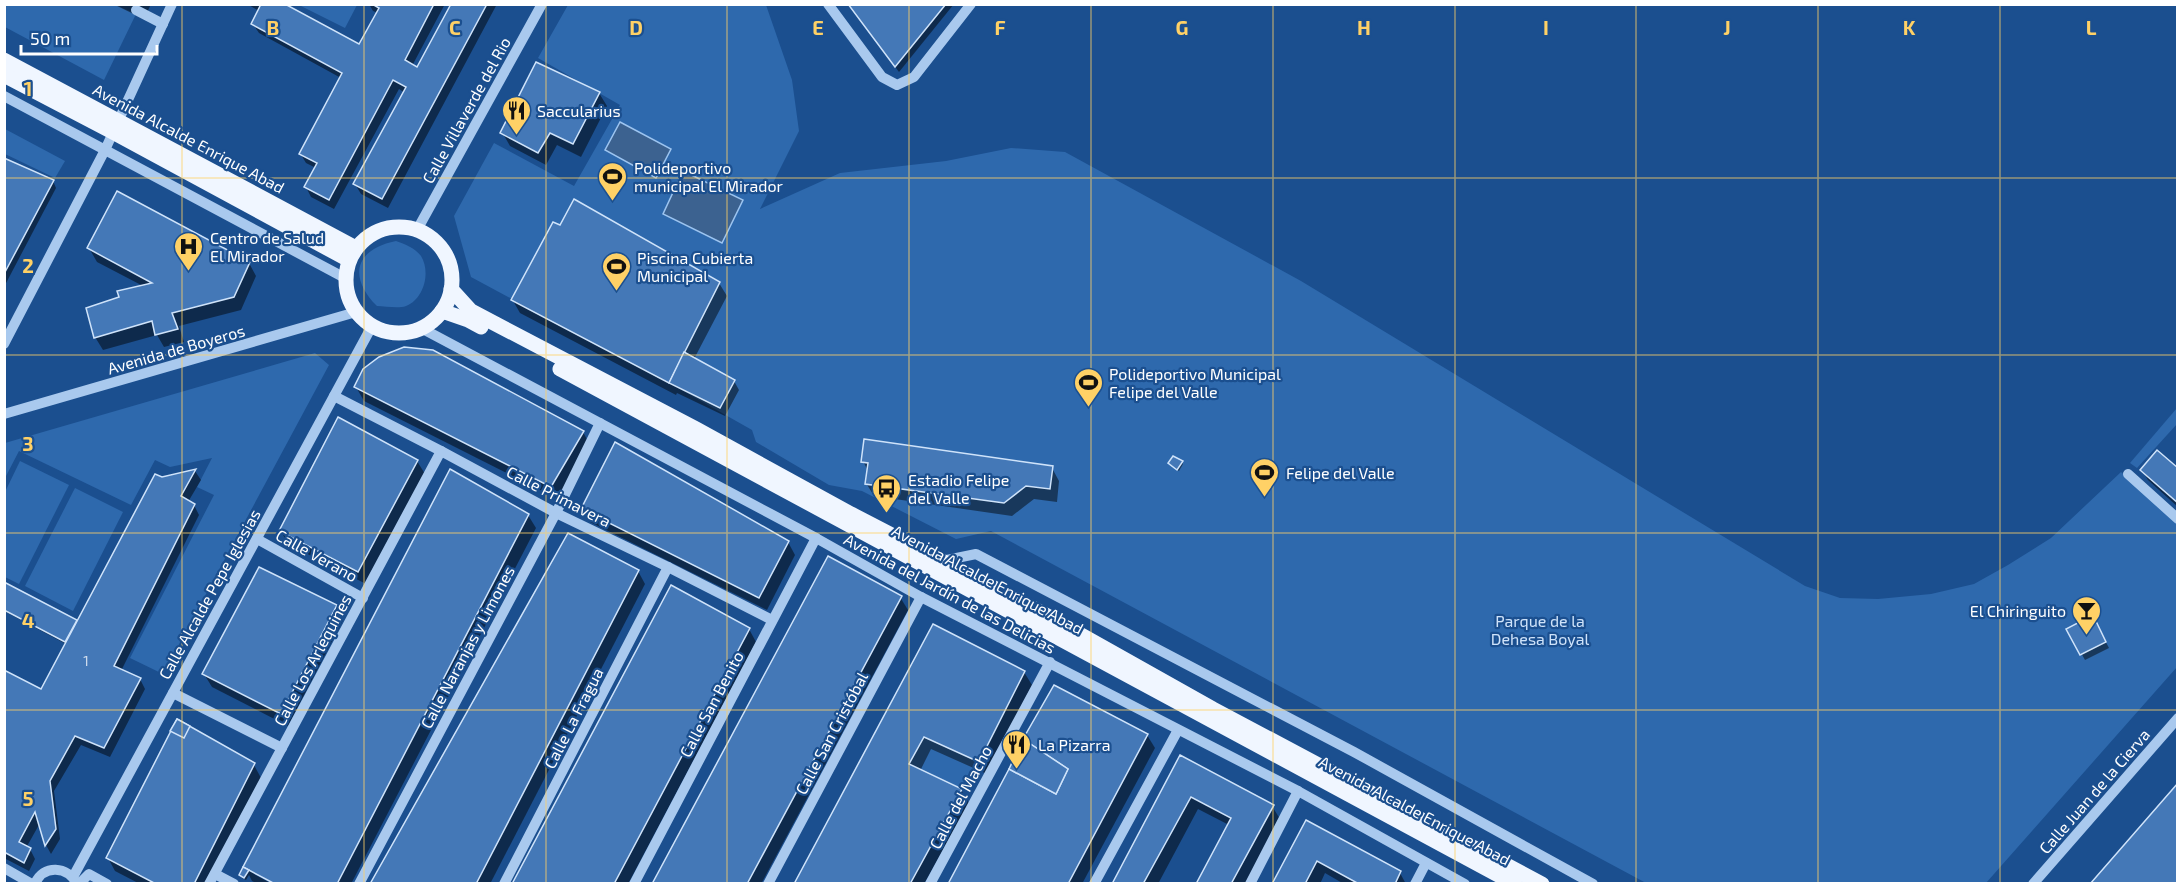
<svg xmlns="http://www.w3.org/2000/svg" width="2182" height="888" font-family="'Exo 2',sans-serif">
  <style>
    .green { fill: #2e69ad }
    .water { fill: #3c6290; stroke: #9cc4f0; stroke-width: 1.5 }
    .shadow { fill: #0007 }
    .building { fill: #4478b7; stroke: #cfe3fa; stroke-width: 1.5 }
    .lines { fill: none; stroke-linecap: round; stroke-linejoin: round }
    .minor { stroke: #a9c9ee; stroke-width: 10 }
    .major { stroke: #f0f6ff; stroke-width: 15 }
    .grid { fill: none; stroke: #ffd166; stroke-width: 1.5; stroke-opacity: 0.55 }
    .labels { text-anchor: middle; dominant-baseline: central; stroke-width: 4.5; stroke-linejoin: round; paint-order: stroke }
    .number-label { font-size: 14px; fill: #d0dded }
    .street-label { font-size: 16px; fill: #fff; stroke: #1b4f8f }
    .poi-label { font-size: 16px; fill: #fff; stroke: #1b4f8f; text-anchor: start }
    .park-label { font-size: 16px; fill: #cfe3fa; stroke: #1b4f8f }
    .grid-label { font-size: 20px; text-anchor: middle; font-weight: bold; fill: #ffd166; stroke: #1b4f8f; stroke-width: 4.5; stroke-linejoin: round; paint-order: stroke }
  </style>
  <rect width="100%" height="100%" fill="#1b4f8f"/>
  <!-- green -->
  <g class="green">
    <path d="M4 5H116L136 14 104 80 5 27Z"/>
    <path d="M299 5H357L345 28Z"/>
    <path d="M568 5H766L792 80 799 131 760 209 840 173 946 161 1011 148 1065 152 1301 281 1805 586 1840 598 1878 599 1931 594 1974 584 2008 565 2051 538 2121 472 2177 524V667L1986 883H1646L991 531 956 539 862 491 829 485 756 442 752 430 669 383 471 277 454 216 494 143 574 186 620 105 538 58Z"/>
    <path d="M5 129 65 161 55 178 5 154Z"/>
    <path d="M396 241C405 244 415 248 421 256 431 272 424 299 406 306 398 309 385 306 377 306 347 276 356 249 396 241Z"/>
    <path d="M315 353 329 365 163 674 130 658 214 495 197 487 212 458 170 467 155 460 131 505 19 451 5 478V443Z"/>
    <path d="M2177 408V424L2137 468 2130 463Z"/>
    <path d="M20 461 69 485 19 584 5 577V492Z"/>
    <path d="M75 488 123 512 73 611 25 586Z"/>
    <path d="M924 737 979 762 962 789 909 764Z"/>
  </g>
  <!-- water -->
  <g class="water">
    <path d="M620 122 671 149 656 178 605 150Z"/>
    <path d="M683 171 743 200 722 243 663 214Z"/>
  </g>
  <!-- shadow -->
  <g class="shadow">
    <path d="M113 4H151L144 19Z"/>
    <path d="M247 4H282L360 46 378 13 373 11 369 4H445L412 66 418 69 453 4H497L388 208 361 194 355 184 405 93 399 89 334 209 311 197 306 187 316 168 306 163 300 153 341 78 259 33 253 24 259 11Z"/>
    <path d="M849 4H954L899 72Z"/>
    <path d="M537 64 599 93 607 106 581 157 557 145 546 165 510 146 502 132Z"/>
    <path d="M4 160 53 181 56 188 4 287Z"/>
    <path d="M89 248 249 263 256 276 241 310 179 326 184 342 164 347 157 335 103 350 95 337 121 298 143 286 97 262Z"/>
    <path d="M719 283 727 296 694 359 734 381 739 390 725 416 677 393 676 395 520 313 512 299Z"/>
    <path d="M356 387 583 432 590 445 558 499 364 401Z"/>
    <path d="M417 461 425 474 366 584 288 544 281 531Z"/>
    <path d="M863 461 1052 468 1059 481 1057 502 1034 499 1012 516 874 496 866 483 868 471Z"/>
    <path d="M1182 462 1183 464 1179 471 1170 464Z"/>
    <path d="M2142 470H2178V507L2148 480Z"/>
    <path d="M195 471 201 480 188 502 194 505 199 515 121 671 140 679 145 689 110 757 81 745 54 791 60 839 51 854 46 845 40 823 26 848 30 849 35 859 29 871 4 858V672L41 691 66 644 4 611V584L78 622 161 479Z"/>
    <path d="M583 509 788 542 795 555 767 610 590 522Z"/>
    <path d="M528 515 536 528 351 884H279L254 871V874L272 884H258L252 881 249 875 246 880 242 878 241 875Z"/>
    <path d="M638 571 645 584 490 884H372Z"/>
    <path d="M900 597 908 610 761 884H654Z"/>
    <path d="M336 606 343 620 288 726 212 687 204 674Z"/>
    <path d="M2096 623 2109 648 2085 660 2068 630Z"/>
    <path d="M933 626 1024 672 1032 685 987 774 931 749 920 771 961 790 969 803 924 884H795Z"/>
    <path d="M749 629 756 642 628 884H514Z"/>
    <path d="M1147 735 1155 748 1082 884H950Z"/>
    <path d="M1181 757 1272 806 1280 819 1245 884H1198L1229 825 1198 809 1158 884H1114Z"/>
    <path d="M254 765 261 778 208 884H140L115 871 108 858Z"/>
    <path d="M1306 822 1400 873 1406 884H1344L1325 873 1320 884H1273Z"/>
  </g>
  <!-- building -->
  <g class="building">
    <path d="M257 4H285L359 44 379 8 372 4H434L405 60 417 67 451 4H487L382 199 353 184 406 87 393 80 329 200 304 187 317 163 299 154 342 73 251 24 260 6Z"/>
    <path d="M848 4H946L895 67Z"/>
    <path d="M536 62 600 92 573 144 550 133 538 153 500 133Z"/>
    <path d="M4 158 54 180 4 274Z"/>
    <path d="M117 191 250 262 234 297 172 313 178 329 155 335 152 321 94 338 86 308 119 297 117 291 152 283 87 248Z"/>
    <path d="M574 199 720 282 669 383 511 300 553 222 560 225Z"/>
    <path d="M404 347 433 350 584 431 551 487 354 387 363 369 379 357Z"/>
    <path d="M684 352 735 380 720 408 669 383Z"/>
    <path d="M338 417 418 460 358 572 279 531Z"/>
    <path d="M864 439 1053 466 1050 489 1026 486 1004 503 865 484 868 463 861 462Z"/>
    <path d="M615 442 789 541 759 598 581 509Z"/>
    <path d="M2157 450 2178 468V503L2140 470Z"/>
    <path d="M1173 456 1183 461 1177 470 1168 463Z"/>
    <path d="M196 469 181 496 195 504 114 666 141 678 104 748 75 736 50 781 56 829 45 846 35 812 19 842 31 848 24 863 4 852V670L41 689 155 474 162 477Z"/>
    <path d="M450 469 529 514 337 884H275L243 867Z"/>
    <path d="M568 533 639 570 476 884H370Z"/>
    <path d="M828 556 902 596 747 884H652Z"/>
    <path d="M259 567 337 605 281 714 202 674Z"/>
    <path d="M4 582 77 620 65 642 4 610Z"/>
    <path d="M671 585 750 628 614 884H512Z"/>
    <path d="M2093 615 2106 642 2080 655 2066 629Z"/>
    <path d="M933 624 1025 671 979 762 924 737 909 764 962 789 910 884H794Z"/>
    <path d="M1054 685 1148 734 1068 884H948L1009 769 1056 794 1068 769 1023 739Z"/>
    <path d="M177 719 255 763 194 884H156L106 858Z"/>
    <path d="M177 719 190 726 184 738 170 731Z"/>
    <path d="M1023 739 1068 769 1056 794 1009 769Z"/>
    <path d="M1180 755 1274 805 1231 884H1196L1231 818 1191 797 1143 884H1112Z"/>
    <path d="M2178 783V884H2090Z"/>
    <path d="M1306 820 1401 871 1395 884H1359L1317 861 1305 884H1272Z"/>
    <path d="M243 867 249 870 244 878 239 875Z"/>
  </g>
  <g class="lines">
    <!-- minor -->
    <g class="minor">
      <path d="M828 4 882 77 897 85 914 77 971 4"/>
      <path d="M136 10 163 24"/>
      <path d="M4 96 345 278"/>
      <path d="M417 230 542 4"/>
      <path d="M421 328 816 538 921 597 1298 791 1465 884"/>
      <path d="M4 344 105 150 172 4"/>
      <path d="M334 396 441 451 556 513 668 567 772 620"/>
      <path d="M4 414 356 312"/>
      <path d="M2128 474 2178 519"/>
      <path d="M257 539 363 598"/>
      <path d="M942 561 976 554 1354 752 1593 884"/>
      <path d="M173 693 282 748"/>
      <path d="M4 868 32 884"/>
      <path d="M215 874 234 884"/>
      <path d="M73 877 372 326"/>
      <path d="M35 884C43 864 68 866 77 884"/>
      <path d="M79 884 89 874 107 884"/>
      <path d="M209 884 441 451"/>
      <path d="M359 884 556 513 600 423"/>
      <path d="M504 884 668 567"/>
      <path d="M634 884 816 538"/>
      <path d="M768 884 921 597"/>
      <path d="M930 884 1050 662"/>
      <path d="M1094 884 1178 730"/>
      <path d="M1250 884 1298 791"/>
      <path d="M1415 884 1426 863"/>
      <path d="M2033 884 2178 718"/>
    </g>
    <!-- major -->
    <g class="major">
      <path d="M4 60 356 248"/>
      <path d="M4 75 113 132 349 260"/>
      <circle cx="399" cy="280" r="53"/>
      <path d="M451 289 471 311 696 429 851 514 1042 613 1213 709 1542 884"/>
      <path d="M442 311 468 320 481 327"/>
      <path d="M560 369 1515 884"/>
    </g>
  </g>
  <!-- grid -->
  <path class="grid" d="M182 4V884M364 4V884M546 4V884M727 4V884M909 4V884M1091 4V884M1273 4V884M1455 4V884M1636 4V884M1818 4V884M2000 4V884M4 178H2178M4 355H2178M4 533H2178M4 710H2178"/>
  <!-- icons -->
  <defs>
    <symbol id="restaurant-pin" viewBox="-11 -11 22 30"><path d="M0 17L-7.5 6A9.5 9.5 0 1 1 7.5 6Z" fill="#ffd166" stroke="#1b4f8f"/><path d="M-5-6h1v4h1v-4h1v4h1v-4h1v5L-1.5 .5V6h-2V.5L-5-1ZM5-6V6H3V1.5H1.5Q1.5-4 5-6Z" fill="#111"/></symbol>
    <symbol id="stadium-pin" viewBox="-11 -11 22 30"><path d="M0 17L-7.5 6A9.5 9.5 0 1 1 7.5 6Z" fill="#ffd166" stroke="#1b4f8f"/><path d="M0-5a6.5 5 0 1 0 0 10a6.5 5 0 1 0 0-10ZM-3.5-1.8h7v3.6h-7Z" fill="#111"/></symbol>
    <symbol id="hospital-pin" viewBox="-11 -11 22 30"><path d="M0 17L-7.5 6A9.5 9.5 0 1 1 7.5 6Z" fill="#ffd166" stroke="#1b4f8f"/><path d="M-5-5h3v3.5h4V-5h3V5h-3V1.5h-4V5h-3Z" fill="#111"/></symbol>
    <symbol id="bus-pin" viewBox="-11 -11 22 30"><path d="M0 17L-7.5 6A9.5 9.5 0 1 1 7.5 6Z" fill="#ffd166" stroke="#1b4f8f"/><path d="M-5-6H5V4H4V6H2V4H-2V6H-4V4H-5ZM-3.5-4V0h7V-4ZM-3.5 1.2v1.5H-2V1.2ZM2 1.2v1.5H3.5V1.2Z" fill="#111"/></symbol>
    <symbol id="bar-pin" viewBox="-11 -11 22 30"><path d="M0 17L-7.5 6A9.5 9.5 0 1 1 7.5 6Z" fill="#ffd166" stroke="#1b4f8f"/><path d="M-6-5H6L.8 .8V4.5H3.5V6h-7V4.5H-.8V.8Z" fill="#111"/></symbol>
  </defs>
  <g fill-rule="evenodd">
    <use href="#restaurant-pin" x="500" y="94" width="33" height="45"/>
    <use href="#stadium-pin" x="596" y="160" width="33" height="45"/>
    <use href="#hospital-pin" x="172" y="230" width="33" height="45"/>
    <use href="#stadium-pin" x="600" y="250" width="33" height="45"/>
    <use href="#stadium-pin" x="1072" y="366" width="33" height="45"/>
    <use href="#stadium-pin" x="1248" y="456" width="33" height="45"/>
    <use href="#bus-pin" x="870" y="472" width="33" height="45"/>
    <use href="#bar-pin" x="2070" y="594" width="33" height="45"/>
    <use href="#restaurant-pin" x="1000" y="728" width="33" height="45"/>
  </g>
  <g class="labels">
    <!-- number labels -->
    <g class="number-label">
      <text x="86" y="660">1</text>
    </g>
    <!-- street labels -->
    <g class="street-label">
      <text transform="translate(466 110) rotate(-61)">Calle Villaverde del Rio</text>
      <text transform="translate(189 138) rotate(28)">Avenida Alcalde Enrique Abad</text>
      <text transform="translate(176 349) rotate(-16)">Avenida de Boyeros</text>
      <text transform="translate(559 496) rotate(27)">Calle Primavera</text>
      <text transform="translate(317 555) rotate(29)">Calle Verano</text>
      <text transform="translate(988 579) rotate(28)">Avenida Alcalde Enrique Abad</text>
      <text transform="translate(950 593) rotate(28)">Avenida del Jardín de las Delicias</text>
      <text transform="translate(209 594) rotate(-61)">Calle Alcalde Pepe Iglesias</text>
      <text transform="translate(467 647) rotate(-62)">Calle Naranjas y Limones</text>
      <text transform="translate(312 660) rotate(-62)">Calle Los Arlequines</text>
      <text transform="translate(711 704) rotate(-62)">Calle San Benito</text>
      <text transform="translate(573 718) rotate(-63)">Calle La Fragua</text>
      <text transform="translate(831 733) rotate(-62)">Calle San Cristóbal</text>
      <text transform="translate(2094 791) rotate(-49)">Calle Juan de la Cierva</text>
      <text transform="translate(960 797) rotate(-62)">Calle del Macho</text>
      <text transform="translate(1415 810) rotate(28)">Avenida Alcalde Enrique Abad</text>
    </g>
    <!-- poi labels -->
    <g class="poi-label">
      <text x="537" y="110">Saccularius</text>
      <text x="634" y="167">Polideportivo<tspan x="634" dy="18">municipal El Mirador</tspan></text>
      <text x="210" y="237">Centro de Salud<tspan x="210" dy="18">El Mirador</tspan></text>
      <text x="637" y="257">Piscina Cubierta<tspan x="637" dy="18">Municipal</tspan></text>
      <text x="1109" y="373">Polideportivo Municipal<tspan x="1109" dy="18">Felipe del Valle</tspan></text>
      <text x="1286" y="472">Felipe del Valle</text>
      <text x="908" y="479">Estadio Felipe<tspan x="908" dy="18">del Valle</tspan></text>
      <text x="2066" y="610" text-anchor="end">El Chiringuito</text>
      <text x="1038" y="744">La Pizarra</text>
    </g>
    <!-- park labels -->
    <g class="park-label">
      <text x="1540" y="620">Parque de la<tspan x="1540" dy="18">Dehesa Boyal</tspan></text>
    </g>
  </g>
  <g class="grid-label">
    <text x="273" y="35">B</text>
    <text x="455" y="35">C</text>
    <text x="636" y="35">D</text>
    <text x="818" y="35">E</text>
    <text x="1000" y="35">F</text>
    <text x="1182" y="35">G</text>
    <text x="1364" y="35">H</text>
    <text x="1546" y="35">I</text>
    <text x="1727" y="35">J</text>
    <text x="1909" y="35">K</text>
    <text x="2091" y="35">L</text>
    <text x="28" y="96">1</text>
    <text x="28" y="273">2</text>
    <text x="28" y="451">3</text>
    <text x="28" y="628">4</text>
    <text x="28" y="806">5</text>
  </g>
  <!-- border -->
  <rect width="2182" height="888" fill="none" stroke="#ffffff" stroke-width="12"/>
  <!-- scale -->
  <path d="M21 45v9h136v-9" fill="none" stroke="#ffffff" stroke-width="3"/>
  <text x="30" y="45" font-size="18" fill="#ffffff" stroke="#1b4f8f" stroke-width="4.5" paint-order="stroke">50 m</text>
</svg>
